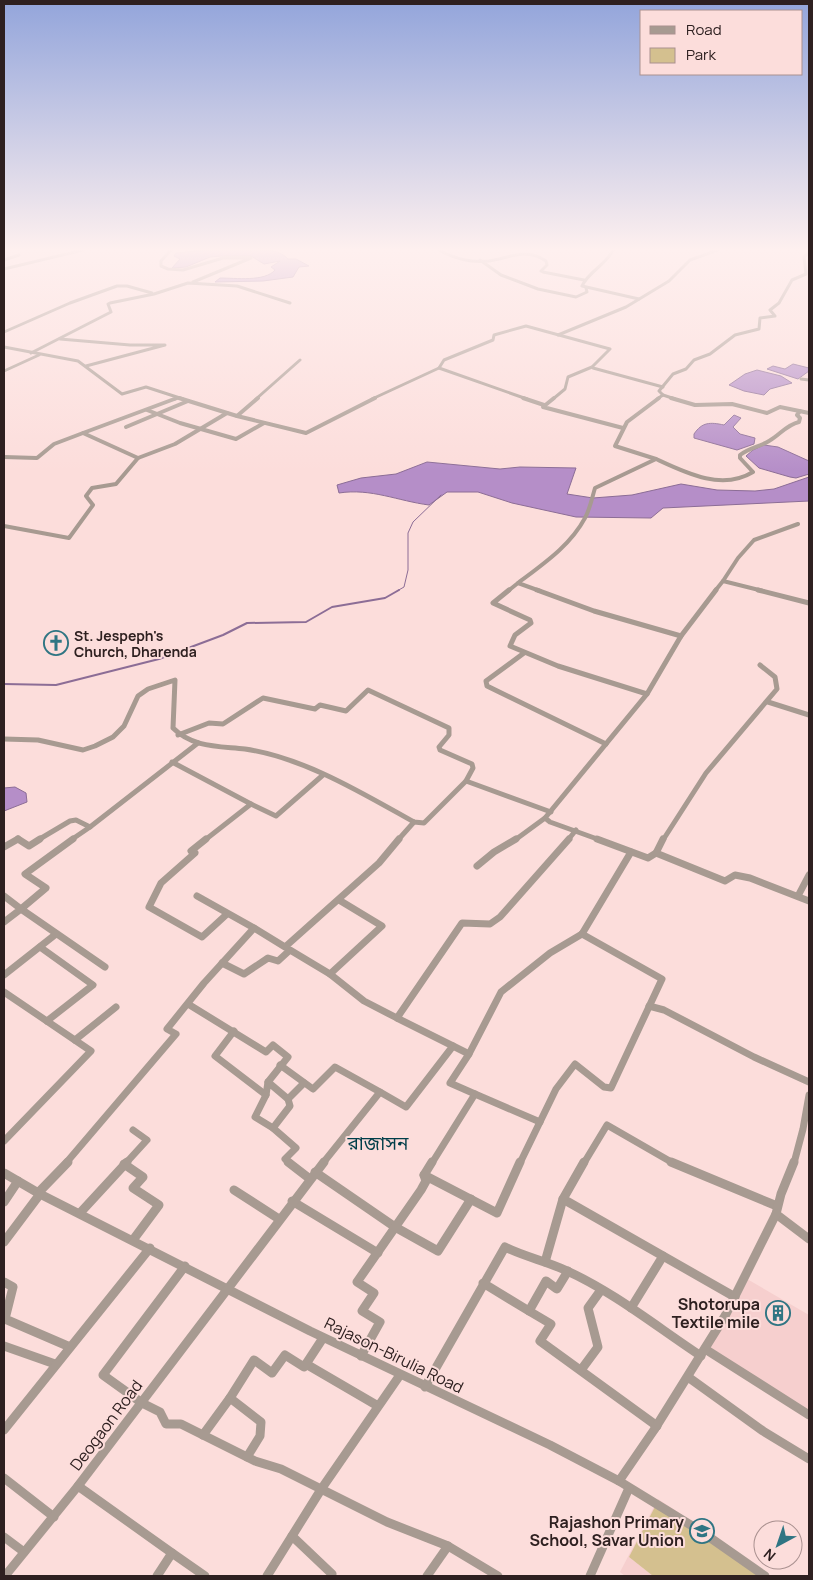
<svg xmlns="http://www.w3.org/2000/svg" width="813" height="1580" font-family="Manrope,'Noto Sans Bengali',sans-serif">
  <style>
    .built { fill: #f6cfce }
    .green { fill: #d4c08f }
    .water { fill: #b58ec8; stroke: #8c6d96 }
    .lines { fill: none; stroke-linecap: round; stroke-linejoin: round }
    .stream-far1 { stroke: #8c6d96; stroke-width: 1 }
    .stream { stroke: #8c6d96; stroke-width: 2 }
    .minor-far4 { stroke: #a79a91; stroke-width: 3 }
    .minor-far3 { stroke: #a79a91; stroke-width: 4 }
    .minor-far2 { stroke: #a79a91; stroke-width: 5 }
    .minor-far1 { stroke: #a79a91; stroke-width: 7 }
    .minor { stroke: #a79a91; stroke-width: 9 }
    .labels { text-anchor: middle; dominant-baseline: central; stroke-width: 4; stroke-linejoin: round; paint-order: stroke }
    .poi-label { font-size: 14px; font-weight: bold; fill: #2e2020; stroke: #fcdddb; text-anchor: start }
    .near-poi-label { font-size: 16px; font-weight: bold; fill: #2e2020; stroke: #fcdddb; text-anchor: end }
    .near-street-label { font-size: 16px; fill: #2e2020; stroke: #fcdddb }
    .near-quarter-label { font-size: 19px; fill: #003e49; stroke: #fcdddb }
  </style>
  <rect width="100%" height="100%" fill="#fcdddb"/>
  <!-- built -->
  <g class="built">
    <path d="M747 1279 809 1315V1411L709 1347Z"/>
    <path d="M658 1499 678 1512 629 1557 653 1576H625L620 1572Z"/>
  </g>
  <!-- green -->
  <path class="green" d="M658 1501 758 1576H653L629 1557Z"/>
  <!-- water -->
  <g class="water">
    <path d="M208 250C229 250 275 243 288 259H296L309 266 299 267 293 277 263 281 215 282 220 278C235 278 265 282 275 270L271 267 280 261 264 264 251 256H221L210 257 186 267 172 268 180 259 174 256 176 253Z"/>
    <path d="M793 364 809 368V371L798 379 767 369 773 366 785 369Z"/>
    <path d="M757 370 781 376 792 383 770 389 764 395 744 391 729 385 745 374Z"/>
    <path d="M734 415 741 418 733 427 740 434 755 438 754 444 737 450 694 438V434C702 422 710 422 724 425Z"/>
    <path d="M764 445 778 447 809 461V474L796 478 790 477 759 468 746 456 753 450Z"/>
    <path d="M427 462 500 469 520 467 576 468 567 494 593 498 632 495 681 484 717 490 755 491 774 489 809 477V501L663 508 651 518 576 517 512 503 478 492H447L429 505C398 501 371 488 339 493L337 485 361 478 396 474Z"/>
    <path d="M15 787 26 793 27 802 4 811V788Z"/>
  </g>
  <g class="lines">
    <!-- stream-far1 -->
    <path class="stream-far1" d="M397 591 404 587 408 570V533L413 522 441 495"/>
    <!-- stream -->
    <path class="stream" d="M4 684 56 685 159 659 223 635 247 623 306 622 332 607 385 598 399 590"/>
    <!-- minor-far4 -->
    <g class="minor-far4">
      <path d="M171 250 161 261V266L168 269 183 270 223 258H251L193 282"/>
      <path d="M439 250C455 259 471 263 489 261 509 258 526 247 546 261L547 265 541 271 543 272 584 280"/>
      <path d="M613 250C606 265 589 271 582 286L639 299"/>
      <path d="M4 260 19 255"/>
      <path d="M480 260 501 275 538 289 576 297 587 292 586 288"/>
      <path d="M4 269 83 250"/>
      <path d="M4 332 70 303 117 286H127L152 293"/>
      <path d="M558 335 626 307 669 281 690 260 718 250"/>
      <path d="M60 339 130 345H165L86 366"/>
      <path d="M4 347 78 361 122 394 146 387 183 399"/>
      <path d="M31 353 111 312 108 304 110 303 154 294 188 283 237 286 290 303"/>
      <path d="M439 368 444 360 493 340 494 335 526 326 610 349 592 367 568 377 565 389 553 399"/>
      <path d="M593 368 663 387"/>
      <path d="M4 371 39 355"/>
      <path d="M801 379 809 380"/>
      <path d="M663 395 675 399"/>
      <path d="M175 399 177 398"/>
      <path d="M256 399 300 360"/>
      <path d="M372 399 439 368 527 399"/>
      <path d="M657 399 663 395 659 391 673 374 686 369 694 360 710 354 735 335 759 329 760 318 775 316 770 310 779 303 792 280 806 274 804 257 809 252"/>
    </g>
    <!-- minor-far3 -->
    <g class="minor-far3">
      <path d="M179 398 237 416 306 433 375 398"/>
      <path d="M523 398 544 405"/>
      <path d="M554 398 543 407 623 428"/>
      <path d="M671 398 695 405 732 404 767 413 780 407 809 413"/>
      <path d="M147 410 180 423 236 439 264 423"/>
      <path d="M237 416 258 398"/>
      <path d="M126 427 188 401"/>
      <path d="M4 457 37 458 54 444 83 433"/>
      <path d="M138 458 83 433 177 398"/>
      <path d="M656 459 615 446 627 422 659 398"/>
      <path d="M4 526 69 538 93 505 86 496 92 488 116 484 138 458 175 444 227 413"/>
      <path d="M723 581 738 558 754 540 798 524"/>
      <path d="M508 591 518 583"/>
      <path d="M540 591 518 583C543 564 570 546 585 518 590 509 592 498 595 488L656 459C686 473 722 491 753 472L740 458V455C749 448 759 447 769 441 780 435 786 425 799 422L800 418 797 415 800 411"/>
      <path d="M715 591 723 581 763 591"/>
    </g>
    <!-- minor-far2 -->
    <g class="minor-far2">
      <path d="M509 590 493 603 530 620 531 623 515 635 510 646 558 666 647 694"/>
      <path d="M537 590 594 611 681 636"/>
      <path d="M758 590 809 603"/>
      <path d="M524 653 486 681 487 686 606 744"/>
      <path d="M768 702 809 715"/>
      <path d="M178 735 209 723 223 724 263 698 315 709 320 705 346 711 368 690 449 728V735L439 747 440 750 472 764 473 768 466 781 551 812"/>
      <path d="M4 739 38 740 83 750 95 746 113 737 124 726 138 696 148 689 175 680 173 728C193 748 219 746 245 749 305 758 362 793 414 822L424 823 466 781"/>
      <path d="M172 762 251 804 205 840"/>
      <path d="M251 804 276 816 323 775"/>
      <path d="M16 840H20"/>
      <path d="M38 840 70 821 76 820 90 827 198 743"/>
      <path d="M71 840 90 827"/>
      <path d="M398 840 414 822"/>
      <path d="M515 840 545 818"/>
      <path d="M568 840 576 830"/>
      <path d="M600 840 550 822 545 818 647 694 681 636 716 590"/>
      <path d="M663 840 706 773 777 689 775 677 760 665"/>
    </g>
    <!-- minor-far1 -->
    <g class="minor-far1">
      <path d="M18 839 29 846 40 839"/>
      <path d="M73 839 25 874 46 888 21 909 105 967"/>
      <path d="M206 839 191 851 195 853 161 883 149 907 202 937 227 914"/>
      <path d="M597 839 648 858 656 853"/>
      <path d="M663 839 656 853 725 881 735 875 750 878 809 901"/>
      <path d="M4 847 18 839"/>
      <path d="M477 866 494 852 516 839"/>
      <path d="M4 896 21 909 4 922"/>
      <path d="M197 896 254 928"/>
      <path d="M798 896 809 875"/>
      <path d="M582 934 631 852"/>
      <path d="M40 947 93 985 47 1021"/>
      <path d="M222 963 244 974 268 958 278 961 290 950 330 974 382 926 339 900"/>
      <path d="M330 974 364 1001 397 1018"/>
      <path d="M4 975 56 934"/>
      <path d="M4 992 91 1051 4 1141"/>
      <path d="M188 1004 266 1052 273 1045 288 1057 268 1082"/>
      <path d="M649 1006 664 1010 754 1057 809 1082"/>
      <path d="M234 1031 215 1056 266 1095"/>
      <path d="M75 1040 116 1007"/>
      <path d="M453 1046 469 1054"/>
      <path d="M280 1065 313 1089 335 1067 380 1092"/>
      <path d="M268 1082 288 1099 290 1106 273 1128 255 1117 266 1095Z"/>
      <path d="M475 1094 540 1122"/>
      <path d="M288 1099 304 1083"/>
      <path d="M273 1128 296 1148 285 1159 290 1163"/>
      <path d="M66 1163 176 1034 167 1029 204 983 254 928 285 947 379 863 399 839"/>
      <path d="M126 1163 147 1140 133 1130"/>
      <path d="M323 1163 380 1092 406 1107 453 1046 397 1018 462 923 490 924 500 917 569 839"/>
      <path d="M432 1163 475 1094 450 1083 469 1054 501 992 550 953 582 934"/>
      <path d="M520 1163 556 1089 575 1064 604 1087 611 1088 662 979 582 934"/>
      <path d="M584 1163 607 1125 673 1163"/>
      <path d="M794 1163 803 1129 809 1095"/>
    </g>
    <!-- minor -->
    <g class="minor">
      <path d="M288 1162 310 1179"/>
      <path d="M432 1162 424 1175 497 1213 520 1162"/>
      <path d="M584 1162 563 1199 735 1297"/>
      <path d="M671 1162 777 1206"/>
      <path d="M794 1162 781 1194 776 1214 809 1239"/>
      <path d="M124 1164 143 1177 133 1188 159 1205 133 1240"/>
      <path d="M315 1172 395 1227 438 1251 471 1199"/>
      <path d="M4 1173 40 1194 310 1331 550 1445 619 1481 702 1532 765 1576"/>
      <path d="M234 1190 279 1219"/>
      <path d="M38 1193 68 1162"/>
      <path d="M292 1201 378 1253"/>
      <path d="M4 1202 18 1181"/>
      <path d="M80 1213 127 1162"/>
      <path d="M4 1242 40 1194"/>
      <path d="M545 1262 563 1199"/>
      <path d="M185 1266 103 1375 142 1403 160 1412 166 1424H181L255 1461 281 1469 387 1522 448 1546 498 1576"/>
      <path d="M568 1271 557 1289 546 1281 529 1311 551 1324 540 1341 657 1426"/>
      <path d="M4 1282 13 1287 5 1319 70 1347"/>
      <path d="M483 1283 529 1311"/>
      <path d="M631 1308 663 1256"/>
      <path d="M4 1346 55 1364"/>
      <path d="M705 1349 809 1415"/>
      <path d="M361 1356 380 1322 362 1311 374 1293 357 1282 421 1190 426 1181 424 1175"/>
      <path d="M306 1364 378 1406"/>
      <path d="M581 1370 598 1347 588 1308 601 1290"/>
      <path d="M688 1377 763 1431 809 1459"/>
      <path d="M425 1387 505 1247C525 1257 546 1261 565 1270 614 1292 657 1327 701 1356"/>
      <path d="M4 1430 150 1248"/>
      <path d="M203 1435 230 1398"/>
      <path d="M247 1457 260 1436 261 1422 230 1398 254 1360 272 1373 285 1355 304 1367 323 1338"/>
      <path d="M4 1478 54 1517"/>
      <path d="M619 1481 654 1430 725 1316 776 1214"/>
      <path d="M78 1486 172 1553 157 1576"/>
      <path d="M292 1536 332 1574 331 1576"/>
      <path d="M4 1537 24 1552"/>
      <path d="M172 1553 205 1576"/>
      <path d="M5 1576 78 1486 324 1162"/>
      <path d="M267 1576 322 1488 400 1375"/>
      <path d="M427 1576 448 1546"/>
      <path d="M590 1576 629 1488"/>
    </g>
  </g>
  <!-- sky -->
  <linearGradient id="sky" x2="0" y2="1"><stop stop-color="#93a5db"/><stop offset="0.53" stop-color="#fef0ef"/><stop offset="1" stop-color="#fef0ef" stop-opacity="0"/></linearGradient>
  <rect width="813" height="471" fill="url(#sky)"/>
  <!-- icons -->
  <defs>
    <symbol id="church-ring" viewBox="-11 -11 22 22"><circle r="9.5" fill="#fcdddb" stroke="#2f7583" stroke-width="1.5"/><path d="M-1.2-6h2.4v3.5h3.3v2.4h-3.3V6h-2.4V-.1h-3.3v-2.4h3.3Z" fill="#2f7583"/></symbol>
    <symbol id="building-ring" viewBox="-11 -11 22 22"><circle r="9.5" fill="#fcdddb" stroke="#2f7583" stroke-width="1.5"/><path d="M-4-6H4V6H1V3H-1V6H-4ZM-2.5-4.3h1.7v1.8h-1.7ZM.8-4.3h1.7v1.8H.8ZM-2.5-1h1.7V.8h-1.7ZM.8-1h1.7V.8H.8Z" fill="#2f7583"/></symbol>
    <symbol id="school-ring" viewBox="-11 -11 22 22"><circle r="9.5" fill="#fcdddb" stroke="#2f7583" stroke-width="1.5"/><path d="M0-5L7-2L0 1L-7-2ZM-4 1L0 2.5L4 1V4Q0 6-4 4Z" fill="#2f7583"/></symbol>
  </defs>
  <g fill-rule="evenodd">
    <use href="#church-ring" x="42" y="629" width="28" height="28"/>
    <use href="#building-ring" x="764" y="1299" width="28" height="28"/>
    <use href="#school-ring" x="688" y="1517" width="28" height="28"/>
  </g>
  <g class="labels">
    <!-- poi labels -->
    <g class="poi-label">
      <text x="74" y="635">St. Jespeph's<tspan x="74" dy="16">Church, Dharenda</tspan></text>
    </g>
    <!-- near-poi labels -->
    <g class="near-poi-label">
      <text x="760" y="1304">Shotorupa<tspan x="760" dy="18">Textile mile</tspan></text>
      <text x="684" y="1522">Rajashon Primary<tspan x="684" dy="18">School, Savar Union</tspan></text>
    </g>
    <!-- near-street labels -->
    <g class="near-street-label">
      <text transform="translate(394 1355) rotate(26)">Rajason-Birulia Road</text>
      <text transform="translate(106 1425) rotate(-53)">Deogaon Road</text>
    </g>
    <!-- near-quarter labels -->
    <g class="near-quarter-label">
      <text x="378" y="1143">রাজাসন</text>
    </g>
  </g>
  <!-- border -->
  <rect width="813" height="1580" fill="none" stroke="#2e2020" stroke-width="10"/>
  <!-- legend -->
  <rect x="640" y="10" width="162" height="65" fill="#fcdddb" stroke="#aa9190"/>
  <rect x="650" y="26" width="25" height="8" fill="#a79a91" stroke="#aa9190"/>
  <text x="686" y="35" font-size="15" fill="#2e2020">Road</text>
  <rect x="650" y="48" width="25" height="15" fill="#d4c08f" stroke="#aa9190"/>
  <text x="686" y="60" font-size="15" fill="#2e2020">Park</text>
  <!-- north arrow -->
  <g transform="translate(778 1545) rotate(220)"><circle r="24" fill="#fcdddb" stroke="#aa9190"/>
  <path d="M0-4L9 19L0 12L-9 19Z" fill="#2f7583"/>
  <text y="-8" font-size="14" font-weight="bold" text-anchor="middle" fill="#2e2020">N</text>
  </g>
</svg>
